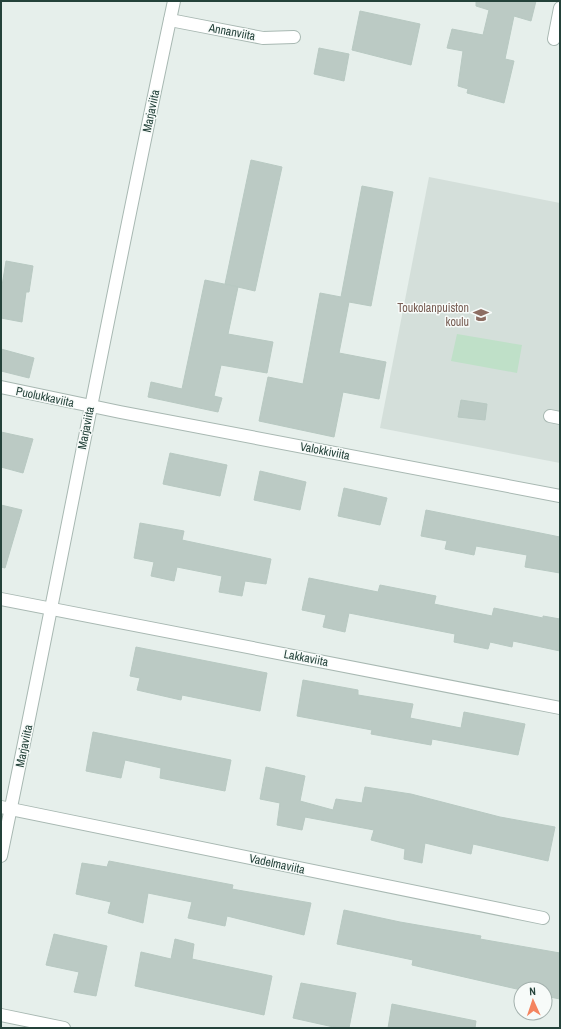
<svg xmlns="http://www.w3.org/2000/svg" width="561" height="1029" font-family="'Archivo Narrow',sans-serif">
  <style>
    .built { fill: #d4dfda }
    .green { fill: #bfe0c8 }
    .building { fill: #bbcac4; stroke: #b8c9c2 }
    .lines { fill: none; stroke-linecap: round; stroke-linejoin: round }
    .minor-casing { stroke: #a8b8b2; stroke-width: 14 }
    .minor { stroke: #fff; stroke-width: 12 }
    .labels { text-anchor: middle; dominant-baseline: central; stroke-width: 3; stroke-linejoin: round; paint-order: stroke }
    .street-label { font-size: 12px; fill: #24423a; stroke: #f7fbf9 }
    .education-label { font-size: 12px; fill: #785e54; stroke: #f7fbf9; text-anchor: end }
  </style>
  <rect width="100%" height="100%" fill="#e6efeb"/>
  <!-- built -->
  <path class="built" d="M429 177 560 203V463L380 428Z"/>
  <!-- green -->
  <path class="green" d="M457 334 522 345 517 373 451 361Z"/>
  <!-- building -->
  <g class="building">
    <path d="M476 1H536L531 21 514 16 505 59 514 61 504 103 467 93 468 89 458 86 463 51 447 48 452 29 483 35 489 10 476 6Z"/>
    <path d="M360 11 420 24 411 65 352 50Z"/>
    <path d="M319 48 349 54 344 81 314 74Z"/>
    <path d="M251 160 282 167 255 291 225 284Z"/>
    <path d="M362 186 393 192 371 306 349 302 339 353 386 362 379 399 343 392 334 437 259 421 268 377 303 384 320 293 341 297Z"/>
    <path d="M6 261 33 266 29 292H26L22 322 1 318V292Z"/>
    <path d="M205 280 238 287 228 334 273 342 267 373 221 365 214 396 222 398 218 412 148 397 151 382 182 389Z"/>
    <path d="M1 349 34 358 29 378 1 371Z"/>
    <path d="M461 400 487 404 485 420 458 417Z"/>
    <path d="M1 432 33 439 23 473 1 467Z"/>
    <path d="M170 453 227 465 220 496 163 484Z"/>
    <path d="M260 471 306 482 300 510 254 500Z"/>
    <path d="M344 488 387 498 380 525 338 516Z"/>
    <path d="M1 505 22 510 5 568 1 567Z"/>
    <path d="M426 510 560 537V573L525 567 527 555 476 546 474 555 445 549 447 541 421 536Z"/>
    <path d="M140 523 184 531 182 540 271 559 266 584 245 581 242 596 219 592 222 576 177 567 174 581 151 576 154 562 134 558Z"/>
    <path d="M309 578 378 592 380 585 436 596 434 604 492 616 494 608 543 618V616L560 619V651L513 641 512 647 490 642 488 649 454 642 455 634 349 613 345 632 323 627 326 615 302 610Z"/>
    <path d="M136 647 267 673 260 711 182 695 181 700 137 690 140 678 130 676Z"/>
    <path d="M303 680 358 690V695L413 704 410 718 461 728 464 712 525 724 518 755 432 739 431 745 371 734 372 730 297 716Z"/>
    <path d="M93 732 231 760 225 791 160 778 161 768 125 760 121 778 86 771Z"/>
    <path d="M266 767 305 776 300 801 333 810 336 799 362 803 365 787 411 794 500 817 555 827 548 861 473 844 471 854 425 843 422 863 404 859 405 849 371 840 374 830 305 817 302 830 277 825 280 803 260 799Z"/>
    <path d="M109 861 233 885 232 889 311 903 304 935 227 916 225 926 188 918 192 902 148 893 143 923 108 913 111 902 76 894 82 863 107 867Z"/>
    <path d="M344 910 400 922 481 936 480 939 560 953V999L545 996V989H521V990L412 965 413 960 337 944Z"/>
    <path d="M54 934 107 946 96 996 74 992 79 972 46 965Z"/>
    <path d="M175 939 194 944 192 959 272 976 264 1015 135 986 141 952 171 959Z"/>
    <path d="M301 983 356 993 349 1028H338L293 1018Z"/>
    <path d="M392 1004 476 1021 475 1028H388Z"/>
  </g>
  <g class="lines">
    <defs>
      <g id="minor">
        <path d="M170 20 263 38 294 37"/>
        <path d="M554 39 560 8"/>
        <path d="M1 387 120 412 560 496"/>
        <path d="M550 416 560 418"/>
        <path d="M1 599 560 708"/>
        <path d="M1 807 543 918"/>
        <path d="M1 856C60 571 113 285 174 1"/>
        <path d="M1 1015 64 1028"/>
      </g>
    </defs>
    <!-- minor casing -->
    <use href="#minor" class="minor-casing"/>
    <!-- minor -->
    <use href="#minor" class="minor"/>
  </g>
  <!-- icons -->
  <defs>
    <symbol id="school-bare" viewBox="-9 -9 18 18"><path d="M0-5L7-2L0 1L-7-2ZM-4 1L0 2.5L4 1V4Q0 6-4 4Z" fill="#8d6e63" stroke="#f7fbf9" stroke-width="2.5" paint-order="stroke"/></symbol>
  </defs>
  <g fill-rule="evenodd">
    <use href="#school-bare" x="470" y="304" width="22" height="22"/>
  </g>
  <g class="labels">
    <!-- street labels -->
    <g class="street-label">
      <text transform="translate(232 32) rotate(11)">Annanviita</text>
      <text transform="translate(151 111) rotate(-78)">Marjaviita</text>
      <text transform="translate(45 397) rotate(12)">Puolukkaviita</text>
      <text transform="translate(86 428) rotate(-79)">Marjaviita</text>
      <text transform="translate(325 451) rotate(11)">Valokkiviita</text>
      <text transform="translate(306 658) rotate(11)">Lakkaviita</text>
      <text transform="translate(24 746) rotate(-78)">Marjaviita</text>
      <text transform="translate(277 864) rotate(12)">Vadelmaviita</text>
    </g>
    <!-- education labels -->
    <g class="education-label">
      <text x="469" y="308">Toukolanpuiston<tspan x="469" dy="14">koulu</tspan></text>
    </g>
  </g>
  <!-- border -->
  <rect width="561" height="1029" fill="none" stroke="#24423a" stroke-width="4"/>
  <!-- north arrow -->
  <g transform="translate(533 1001) rotate(357)"><circle r="19" fill="#f7fbf9" stroke="#a3b1ad"/>
  <path d="M0-3L7 15L0 10L-7 15Z" fill="#f4845f"/>
  <text y="-6" font-size="11" font-weight="bold" text-anchor="middle" fill="#24423a">N</text>
  </g>
</svg>
